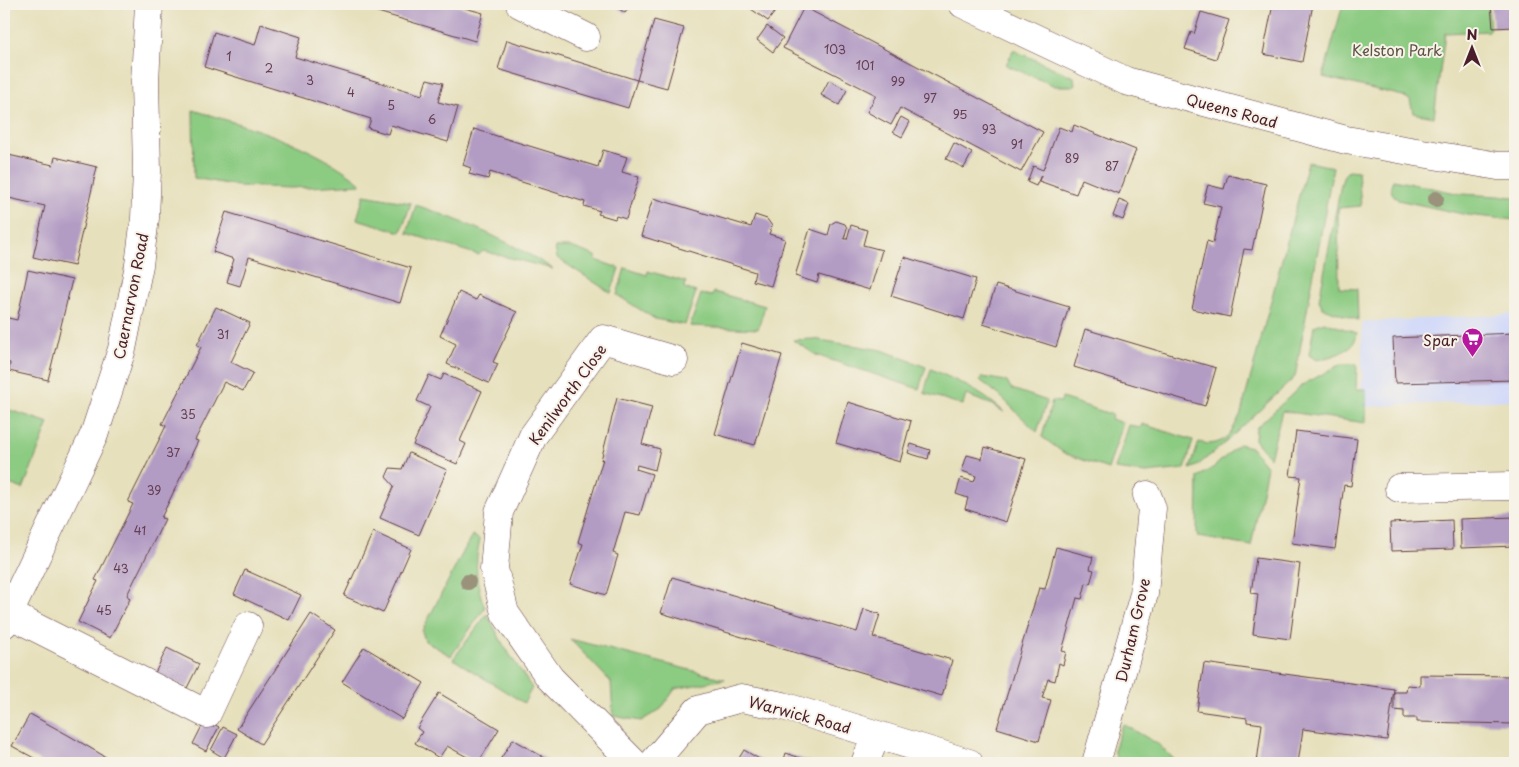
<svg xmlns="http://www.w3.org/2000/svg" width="1519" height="767" font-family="'Playpen Sans',sans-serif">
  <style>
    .built { fill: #d1d9f9 }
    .green { fill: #8ccb82; stroke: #6b7556 }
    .building { fill: #b39cc4 }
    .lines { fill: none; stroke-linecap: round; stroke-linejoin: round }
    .minor-casing { stroke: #613c41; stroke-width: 29 }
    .minor { stroke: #fff; stroke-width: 28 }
    .tree { fill: #9b927b }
    .labels { text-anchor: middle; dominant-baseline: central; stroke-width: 4; stroke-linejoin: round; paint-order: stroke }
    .number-label { font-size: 12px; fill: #643e51 }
    .park-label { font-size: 15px; fill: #5e5345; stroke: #f7f3e8 }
    .street-label { font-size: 15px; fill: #4a1f2b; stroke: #f7f3e8 }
    .poi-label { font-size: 15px; fill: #4a1f2b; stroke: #f7f3e8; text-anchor: end }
  </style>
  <rect width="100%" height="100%" fill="#f7f3e8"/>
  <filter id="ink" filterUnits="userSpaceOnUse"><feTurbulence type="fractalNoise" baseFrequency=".02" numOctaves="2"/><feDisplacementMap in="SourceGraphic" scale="10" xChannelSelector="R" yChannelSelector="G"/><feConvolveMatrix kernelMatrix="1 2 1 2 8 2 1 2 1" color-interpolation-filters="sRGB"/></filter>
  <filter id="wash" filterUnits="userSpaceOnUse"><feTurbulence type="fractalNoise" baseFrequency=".0096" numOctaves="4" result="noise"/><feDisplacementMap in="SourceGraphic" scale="20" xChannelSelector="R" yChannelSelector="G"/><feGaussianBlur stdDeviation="1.12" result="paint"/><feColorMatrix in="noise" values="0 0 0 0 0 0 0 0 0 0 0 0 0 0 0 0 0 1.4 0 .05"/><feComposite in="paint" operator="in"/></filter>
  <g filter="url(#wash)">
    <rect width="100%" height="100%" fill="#e6e0bc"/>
    <!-- built -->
    <path class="built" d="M1515 314V400L1362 407V322Z"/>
    <!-- green -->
    <g class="green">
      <path d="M1343 4H1488L1490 31 1445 33 1434 117 1413 113 1410 100 1403 96 1323 77Z"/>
      <path d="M1013 50 1074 77 1075 86H1055L1006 65Z"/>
      <path d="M193 110C253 128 313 144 362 184L291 188 239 186 194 178Z"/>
      <path d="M1308 162 1333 167 1295 377 1226 442 1197 466 1190 469 1199 442C1223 449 1232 433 1241 413Z"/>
      <path d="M1349 170 1358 171 1361 206 1338 208 1339 288 1357 289 1358 320 1323 308 1319 300 1341 184 1344 175Z"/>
      <path d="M1393 180 1461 194 1515 197V220L1467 215 1398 200C1391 194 1389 188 1393 180Z"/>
      <path d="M364 195 411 203 401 232 357 219Z"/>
      <path d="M416 205C465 222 510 241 553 269L483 251 479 255 407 233Z"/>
      <path d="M555 247H571L596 256V260L619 268 611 293 557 258Z"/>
      <path d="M625 268 647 275 648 271 686 282 684 288 696 292 685 325 655 319 617 295Z"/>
      <path d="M714 292 765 306 758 329 690 326 701 294 712 296Z"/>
      <path d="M1324 322 1357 333C1356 351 1331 357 1316 360L1309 355 1314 326Z"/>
      <path d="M813 339 882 350 926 367 919 389 816 355 793 340Z"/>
      <path d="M1341 364H1357L1356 389H1366V423L1282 411 1270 458 1255 440 1256 428 1302 385Z"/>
      <path d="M931 369C958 381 982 392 1004 412L993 405 966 395 963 405 924 393Z"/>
      <path d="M982 377 1006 381 1012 389 1047 401 1037 432 999 395 980 380Z"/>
      <path d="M1062 398 1113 415 1111 419 1123 423 1108 469 1064 453 1042 437 1052 401 1061 402Z"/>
      <path d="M4 408 49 423 23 489 4 482Z"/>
      <path d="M1142 424 1193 440 1185 469 1146 473 1115 469 1129 425 1141 427Z"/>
      <path d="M1239 444 1251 447 1267 467 1251 546 1198 537 1197 532 1198 477 1214 467Z"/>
      <path d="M472 535 480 540C474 563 476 586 485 608L451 656 425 641 422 631Z"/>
      <path d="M487 614 504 646 532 688 524 703 453 659Z"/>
      <path d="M570 639 725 679 675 689 661 709 641 721 613 716 611 682Z"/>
      <path d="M1123 724 1158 744 1178 763H1118L1114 750Z"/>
    </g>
    <g id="blocks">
      <!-- building -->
      <g class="building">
        <path d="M351 4H450L483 13 475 41Z"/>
        <path d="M612 4H632L625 13Z"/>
        <path d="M744 4H781L768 21Z"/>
        <path d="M1273 4H1313L1302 62 1263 54Z"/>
        <path d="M1491 4H1515V27L1493 28Z"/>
        <path d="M804 7 1043 132 1021 172 900 108 891 125 867 112 876 95 783 48Z"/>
        <path d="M1201 12 1229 20 1216 59 1185 49 1191 32 1194 34Z"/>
        <path d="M654 20 684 28 667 88 637 80Z"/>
        <path d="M261 24 301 37 295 57 422 95 427 79 443 83 438 102 458 107 448 142 391 125 388 134 368 128 371 119 204 67 214 32 255 45Z"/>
        <path d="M767 26 783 38 773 52 757 40Z"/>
        <path d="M507 40 637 80 628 108 498 69Z"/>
        <path d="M829 80 847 90 839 105 821 95Z"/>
        <path d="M901 117 910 122 902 137 893 132Z"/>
        <path d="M1074 125 1136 150 1119 194 1082 179 1076 194 1039 181 1041 175 1036 186 1027 182 1033 166 1043 170 1059 127 1072 132Z"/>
        <path d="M474 129 598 167 603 150 627 157 622 172 639 177 626 219 616 216 615 219 598 214 600 211 584 206 585 202 490 172 488 179 469 174 471 168 463 165Z"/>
        <path d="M954 143 972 153 964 168 946 159Z"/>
        <path d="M4 154 53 165 55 157 97 167 74 266 33 257 45 206 4 197Z"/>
        <path d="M1228 175 1266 184 1252 250 1244 249 1230 317 1192 309 1207 241 1213 243 1221 207 1203 203 1208 185 1224 189Z"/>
        <path d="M653 198 751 227 755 215 767 219 772 226 769 234 785 239 771 286 753 281 755 272 641 236Z"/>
        <path d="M1119 200 1129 204 1123 220 1113 216Z"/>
        <path d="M226 212 411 268 400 303 249 257 240 286 227 282 234 259 213 252Z"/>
        <path d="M836 221 845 224 847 228 844 239H847L851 225 867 230 863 245 882 250 870 290 819 275 817 283 795 276 810 229 828 235 831 224Z"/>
        <path d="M904 257 976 279 964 319 891 296Z"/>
        <path d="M28 270 72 280 48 380 9 371 10 363 4 361V317L17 320Z"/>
        <path d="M996 285 1069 307 1056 347 983 324Z"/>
        <path d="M459 292 476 300 479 295 517 312 493 362 498 364 489 383 447 364 456 344 440 336Z"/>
        <path d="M216 307 250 323 231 362 253 373 243 391 224 382 195 440 198 441 161 518 165 519 127 595 130 599 110 638 78 622 98 581 95 580 133 504 128 502 166 426 162 424 201 347 197 345Z"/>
        <path d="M1085 329 1216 368 1205 406 1074 367Z"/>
        <path d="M1515 333V380L1395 383 1393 338Z"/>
        <path d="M742 343 782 355 755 445 715 434Z"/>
        <path d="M444 374 482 391 460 441 466 444 457 464 413 445 430 407 417 401 429 375 441 380Z"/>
        <path d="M617 398 652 407 642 444 660 449 655 470 637 465 636 469 652 474 640 515 625 512 613 553 618 555 606 595 570 584 583 544 578 542 603 459 601 460Z"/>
        <path d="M848 402 911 421 900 462 836 443Z"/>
        <path d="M1296 431 1357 439 1351 486 1344 485 1335 549 1292 543 1301 477 1290 476Z"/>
        <path d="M911 444 930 450 928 459 908 453Z"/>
        <path d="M985 447 1026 459 1006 522 965 509 968 498 956 494 961 478 974 482 976 476 962 471 967 455 982 459Z"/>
        <path d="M409 453 447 470 419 535 380 518 394 486 386 477 390 468 402 469Z"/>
        <path d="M1515 517V546L1461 548 1460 519Z"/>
        <path d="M1452 520 1453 549 1391 551 1390 523Z"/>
        <path d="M373 532 411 549 383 613 344 596Z"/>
        <path d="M1056 547 1093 557 1090 569 1094 570 1090 584 1086 583 1082 599 1077 598 1062 651 1066 652 1063 665 1059 663 1055 681 1048 679 1042 698 1051 700 1039 741 997 728 1039 588 1045 589Z"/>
        <path d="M1256 558 1300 564 1290 639 1253 634 1258 594 1251 593Z"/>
        <path d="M245 570 301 595 289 620 234 594Z"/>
        <path d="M672 577 857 632 864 609 880 614 873 637 952 660 942 696 661 613Z"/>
        <path d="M311 614 335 630 261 744 237 729Z"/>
        <path d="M364 647 424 683 402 719 342 682Z"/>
        <path d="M167 648 199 664 187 688 155 673Z"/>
        <path d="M1204 663 1394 689 1387 740 1303 729 1298 763 1257 762 1262 724 1247 722V718L1197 711Z"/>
        <path d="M1420 675 1515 676V724L1417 722V718H1404V711L1394 710V692H1406L1407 685 1420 686Z"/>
        <path d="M439 693 499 729 478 763 447 746 439 758 415 743 422 732 417 728Z"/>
        <path d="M30 714 68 735 116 763H43L12 746Z"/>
        <path d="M205 720 219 727 206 751 193 744Z"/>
        <path d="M223 727 237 734 224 758 211 750Z"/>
        <path d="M513 739 553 763H498Z"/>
        <path d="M744 750 766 763H736Z"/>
        <path d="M786 753 815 763H783Z"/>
      </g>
    </g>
  </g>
  <g filter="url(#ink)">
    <use href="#blocks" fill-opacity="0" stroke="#613c41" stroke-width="1"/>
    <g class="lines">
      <defs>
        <g id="minor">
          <path d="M520 4 586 37"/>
          <path d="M963 4 1126 81 1346 140 1498 166H1515"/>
          <path d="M1399 488 1515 486"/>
          <path d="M9 614 207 714 248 626"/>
          <path d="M4 624 94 435 122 349 139 265 145 218 147 171 145 81 149 4"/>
          <path d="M634 763 550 678 505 613 494 569 499 512 533 436 603 339 674 360"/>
          <path d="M653 763 698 710 741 698 783 706 969 763"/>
          <path d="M865 763 876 735"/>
          <path d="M1096 763 1144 594 1152 508 1147 495"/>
        </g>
      </defs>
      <!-- minor casing -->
      <use href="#minor" class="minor-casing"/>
      <!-- minor -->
      <use href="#minor" class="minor"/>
    </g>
    <!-- trees -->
    <g class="tree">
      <circle cx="1436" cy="199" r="8"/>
      <circle cx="468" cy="582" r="8"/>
    </g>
  </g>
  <!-- icons -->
  <defs>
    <symbol id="supermarket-pin" viewBox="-11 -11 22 30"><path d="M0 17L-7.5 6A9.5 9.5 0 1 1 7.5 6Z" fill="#b5179e" stroke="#f7f3e8"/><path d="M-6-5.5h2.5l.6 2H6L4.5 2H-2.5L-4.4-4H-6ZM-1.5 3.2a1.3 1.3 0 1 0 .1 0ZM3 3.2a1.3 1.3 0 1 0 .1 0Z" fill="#fff"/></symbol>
  </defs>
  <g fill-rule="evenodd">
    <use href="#supermarket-pin" x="1460" y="326" width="25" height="34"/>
  </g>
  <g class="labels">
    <!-- number labels -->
    <g class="number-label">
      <text x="835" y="49">103</text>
      <text x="229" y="56">1</text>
      <text x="865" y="65">101</text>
      <text x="269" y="68">2</text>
      <text x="310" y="80">3</text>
      <text x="898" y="81">99</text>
      <text x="351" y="92">4</text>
      <text x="930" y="98">97</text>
      <text x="391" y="105">5</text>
      <text x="960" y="114">95</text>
      <text x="432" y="119">6</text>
      <text x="989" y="129">93</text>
      <text x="1017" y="144">91</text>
      <text x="1072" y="158">89</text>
      <text x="1112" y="166">87</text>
      <text x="223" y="334">31</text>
      <text x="188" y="414">35</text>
      <text x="173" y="452">37</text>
      <text x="154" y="490">39</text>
      <text x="140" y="530">41</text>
      <text x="121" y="568">43</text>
      <text x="104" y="610">45</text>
    </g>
    <!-- park labels -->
    <g class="park-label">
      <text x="1397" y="49">Kelston Park</text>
    </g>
    <!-- street labels -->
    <g class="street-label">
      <text transform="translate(1232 110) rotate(15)">Queens Road</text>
      <text transform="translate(130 296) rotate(-79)">Caernarvon Road</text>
      <text transform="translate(567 394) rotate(-54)">Kenilworth Close</text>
      <text transform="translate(1132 630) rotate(-77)">Durham Grove</text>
      <text transform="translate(800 714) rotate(15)">Warwick Road</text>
    </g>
    <!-- poi labels -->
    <g class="poi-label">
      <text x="1457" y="339">Spar</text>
    </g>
  </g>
  <!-- margin -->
  <rect width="1519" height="767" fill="none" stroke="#f7f3e8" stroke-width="20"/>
  <!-- north arrow -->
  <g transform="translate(1472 48)" stroke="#f7f3e8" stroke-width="4" paint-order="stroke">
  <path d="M0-4L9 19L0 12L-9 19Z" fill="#4a1f2b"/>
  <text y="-8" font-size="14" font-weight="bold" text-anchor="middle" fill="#4a1f2b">N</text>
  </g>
</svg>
